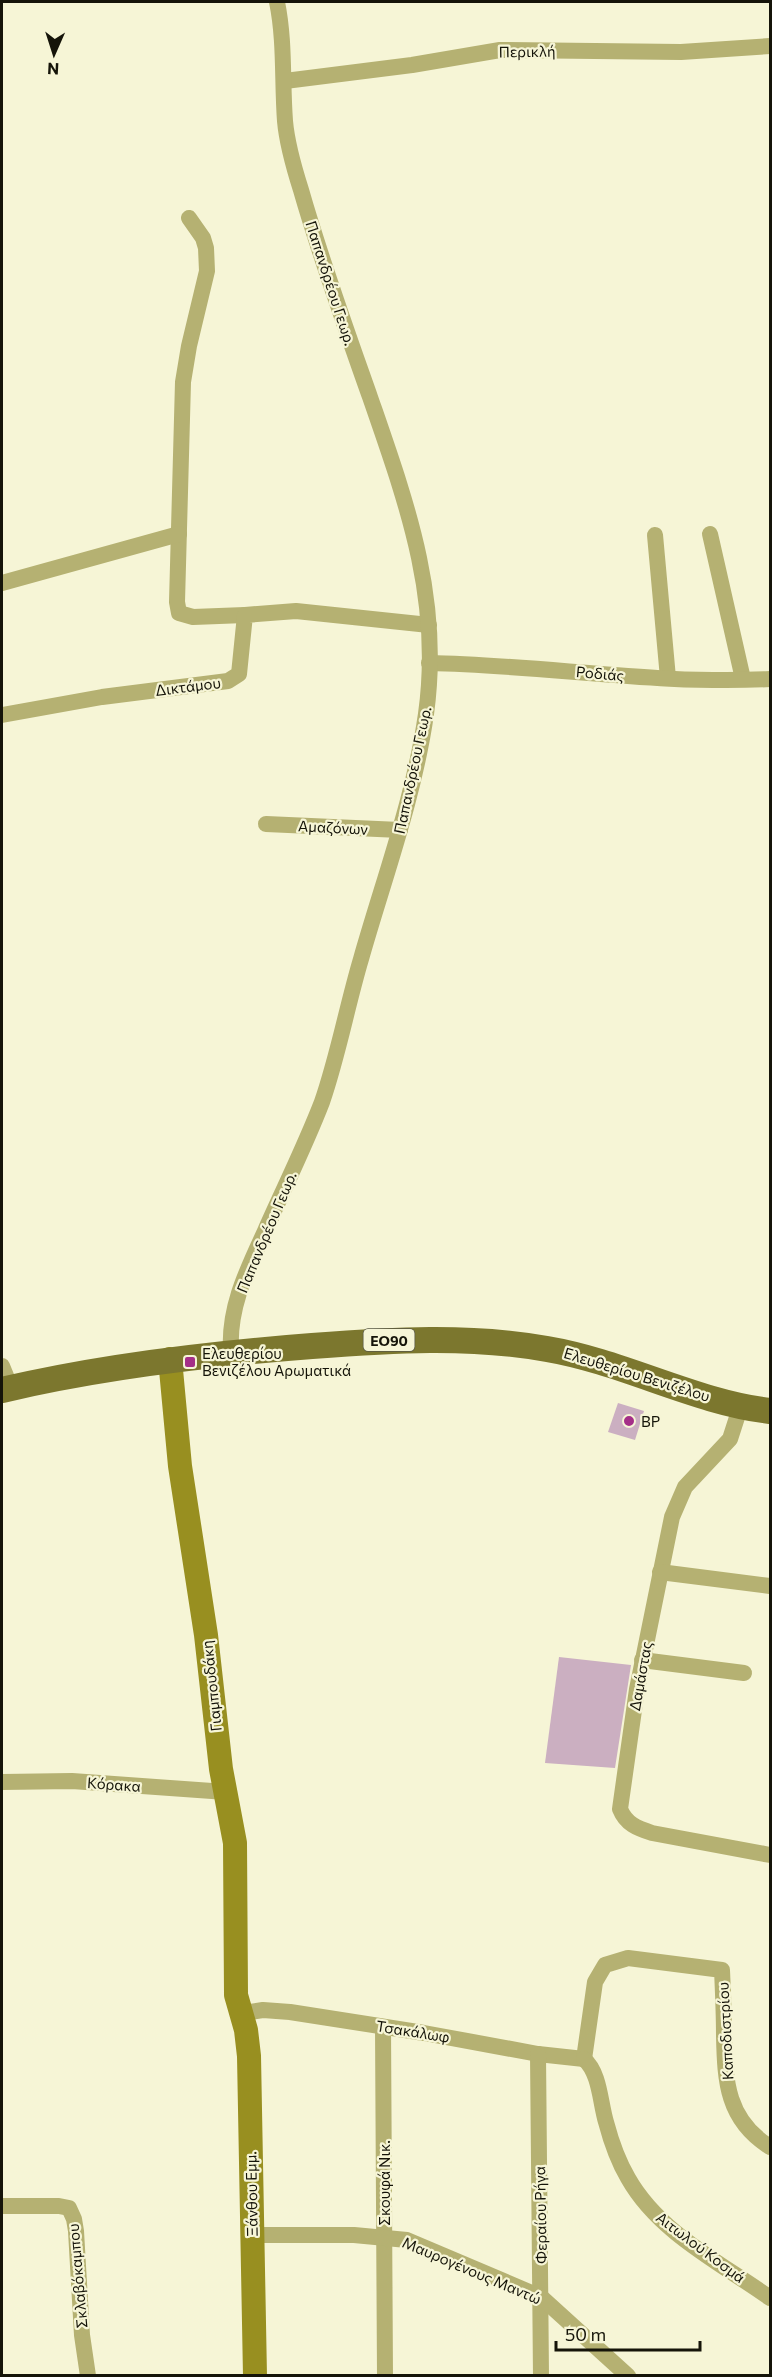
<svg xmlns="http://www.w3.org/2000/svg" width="772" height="2377" font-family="Commissioner,sans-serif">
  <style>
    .building { fill: #cbafc1 }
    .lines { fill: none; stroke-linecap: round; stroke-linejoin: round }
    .street { stroke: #b5b172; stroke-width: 16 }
    .secondary { stroke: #988f20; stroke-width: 24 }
    .primary { stroke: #7c772e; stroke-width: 26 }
    .poi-dot { fill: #a42f88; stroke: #f6f5d6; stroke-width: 2 }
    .labels { text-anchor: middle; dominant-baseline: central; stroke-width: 4.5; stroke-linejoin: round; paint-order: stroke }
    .shield { fill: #f6f5d6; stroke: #585846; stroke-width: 1.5 }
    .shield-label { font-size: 14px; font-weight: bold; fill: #151409 }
    .street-label { font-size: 15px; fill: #151409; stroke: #f6f5d6 }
    .poi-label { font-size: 15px; fill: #151409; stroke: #f6f5d6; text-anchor: start }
  </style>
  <rect width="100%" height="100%" fill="#f6f5d6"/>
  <!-- building -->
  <g class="building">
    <path d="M618 1403 644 1411 635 1440 608 1432Z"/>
    <path d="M559 1657 631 1665 615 1768 545 1763Z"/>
  </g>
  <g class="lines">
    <!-- street -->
    <g class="street">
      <path d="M285 81 412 65 500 50 681 52 770 46"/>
      <path d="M189 218 203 238 206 248 207 271 189 346 183 382 177 602 179 613 193 617 245 615"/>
      <path d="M710 534 743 679"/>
      <path d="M655 535 668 678"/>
      <path d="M2 583 179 534"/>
      <path d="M429 663C543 665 657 685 770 679"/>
      <path d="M2 715 102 697 228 681 239 674 245 615 296 611 429 625"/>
      <path d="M266 824 400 830"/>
      <path d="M231 1352C228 1308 247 1270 265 1231 284 1188 305 1146 322 1102 338 1056 347 1006 361 959 384 878 414 798 426 714 442 599 407 504 370 397 346 329 321 260 301 190 294 168 287 144 285 121 282 81 285 41 277 2"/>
      <path d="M2 1366 11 1388"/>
      <path d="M741 1405 730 1439 685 1487 672 1517 637 1689 620 1809C626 1824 637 1828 652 1833L770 1855"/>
      <path d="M660 1572 770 1586"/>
      <path d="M642 1660 744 1673"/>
      <path d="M2 1782 72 1781 226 1792"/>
      <path d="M243 2013 263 2010 290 2012 424 2033 538 2054 584 2059"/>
      <path d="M383 2027 385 2376"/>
      <path d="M538 2054 541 2376"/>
      <path d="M584 2059 595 1982 605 1965 628 1958 722 1970C723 1992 724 2014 724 2036 725 2082 727 2120 770 2147"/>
      <path d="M584 2059C600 2073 600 2102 606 2122 611 2141 618 2161 628 2178 659 2233 721 2263 770 2298"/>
      <path d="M2 2206H59L69 2208 74 2219 76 2231 82 2335 88 2376"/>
      <path d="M251 2235H354L407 2240 541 2297 628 2376"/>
    </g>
    <!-- secondary -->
    <path class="secondary" d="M170 1359 180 1466 206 1635 221 1769 235 1843 236 1995 246 2030 249 2056 255 2376"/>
    <!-- primary -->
    <path class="primary" d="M2 1390C104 1366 207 1354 312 1346 390 1340 470 1335 547 1349 624 1362 694 1402 770 1411"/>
  </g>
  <!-- markers -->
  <g class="poi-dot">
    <rect x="184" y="1356" width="12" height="12" rx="3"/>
    <circle cx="629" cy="1421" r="6"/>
  </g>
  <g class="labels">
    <!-- shield labels -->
    <rect class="shield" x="363.5" y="1329" width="51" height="22" rx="4.5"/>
    <g class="shield-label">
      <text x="389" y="1340">ΕΟ90</text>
    </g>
    <!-- street labels -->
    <g class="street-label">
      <text transform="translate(527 51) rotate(-1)">Περικλή</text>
      <text transform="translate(331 283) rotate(72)">Παπανδρέου Γεωρ.</text>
      <text transform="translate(600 673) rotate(5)">Ροδιάς</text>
      <text transform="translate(188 686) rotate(-7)">Δικτάμου</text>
      <text transform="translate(412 770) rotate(-78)">Παπανδρέου Γεωρ.</text>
      <text transform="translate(333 827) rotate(3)">Αμαζόνων</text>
      <text transform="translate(266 1232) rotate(-67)">Παπανδρέου Γεωρ.</text>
      <text transform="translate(637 1374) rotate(17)">Ελευθερίου Βενιζέλου</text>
      <text transform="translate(640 1676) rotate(-80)">Δαμάστας</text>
      <text transform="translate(211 1686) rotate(-96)">Γιαμπουδάκη</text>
      <text transform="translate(114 1784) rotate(4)">Κόρακα</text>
      <text transform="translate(413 2031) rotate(9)">Τσακάλωφ</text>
      <text transform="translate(725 2031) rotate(-93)">Καποδιστρίου</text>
      <text transform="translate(384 2183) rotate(-90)">Σκουφά Νικ.</text>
      <text transform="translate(251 2194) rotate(-91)">Ξάνθου Εμμ.</text>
      <text transform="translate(540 2215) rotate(-91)">Φεραίου Ρήγα</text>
      <text transform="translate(701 2247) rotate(37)">Αιτωλού Κοσμά</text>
      <text transform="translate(472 2270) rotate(23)">Μαυρογένους Μαντώ</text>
      <text transform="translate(77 2276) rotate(-95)">Σκλαβόκαμπου</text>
    </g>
    <!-- poi labels -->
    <g class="poi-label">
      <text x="202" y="1353">Ελευθερίου<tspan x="202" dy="17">Βενιζέλου Αρωματικά</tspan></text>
      <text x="641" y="1421">BP</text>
    </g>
  </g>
  <!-- border -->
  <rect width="772" height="2377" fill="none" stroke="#151409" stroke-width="6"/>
  <!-- north arrow -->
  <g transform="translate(54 54) rotate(183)" stroke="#f6f5d6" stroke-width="4.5" paint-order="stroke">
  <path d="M0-4.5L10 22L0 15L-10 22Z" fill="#151409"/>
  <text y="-9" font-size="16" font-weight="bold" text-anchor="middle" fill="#151409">N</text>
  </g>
  <!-- scale -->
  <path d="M556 2341v9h144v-9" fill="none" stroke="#151409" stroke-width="3"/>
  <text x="565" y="2341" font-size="18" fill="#151409" stroke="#f6f5d6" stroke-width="4.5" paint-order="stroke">50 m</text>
</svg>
